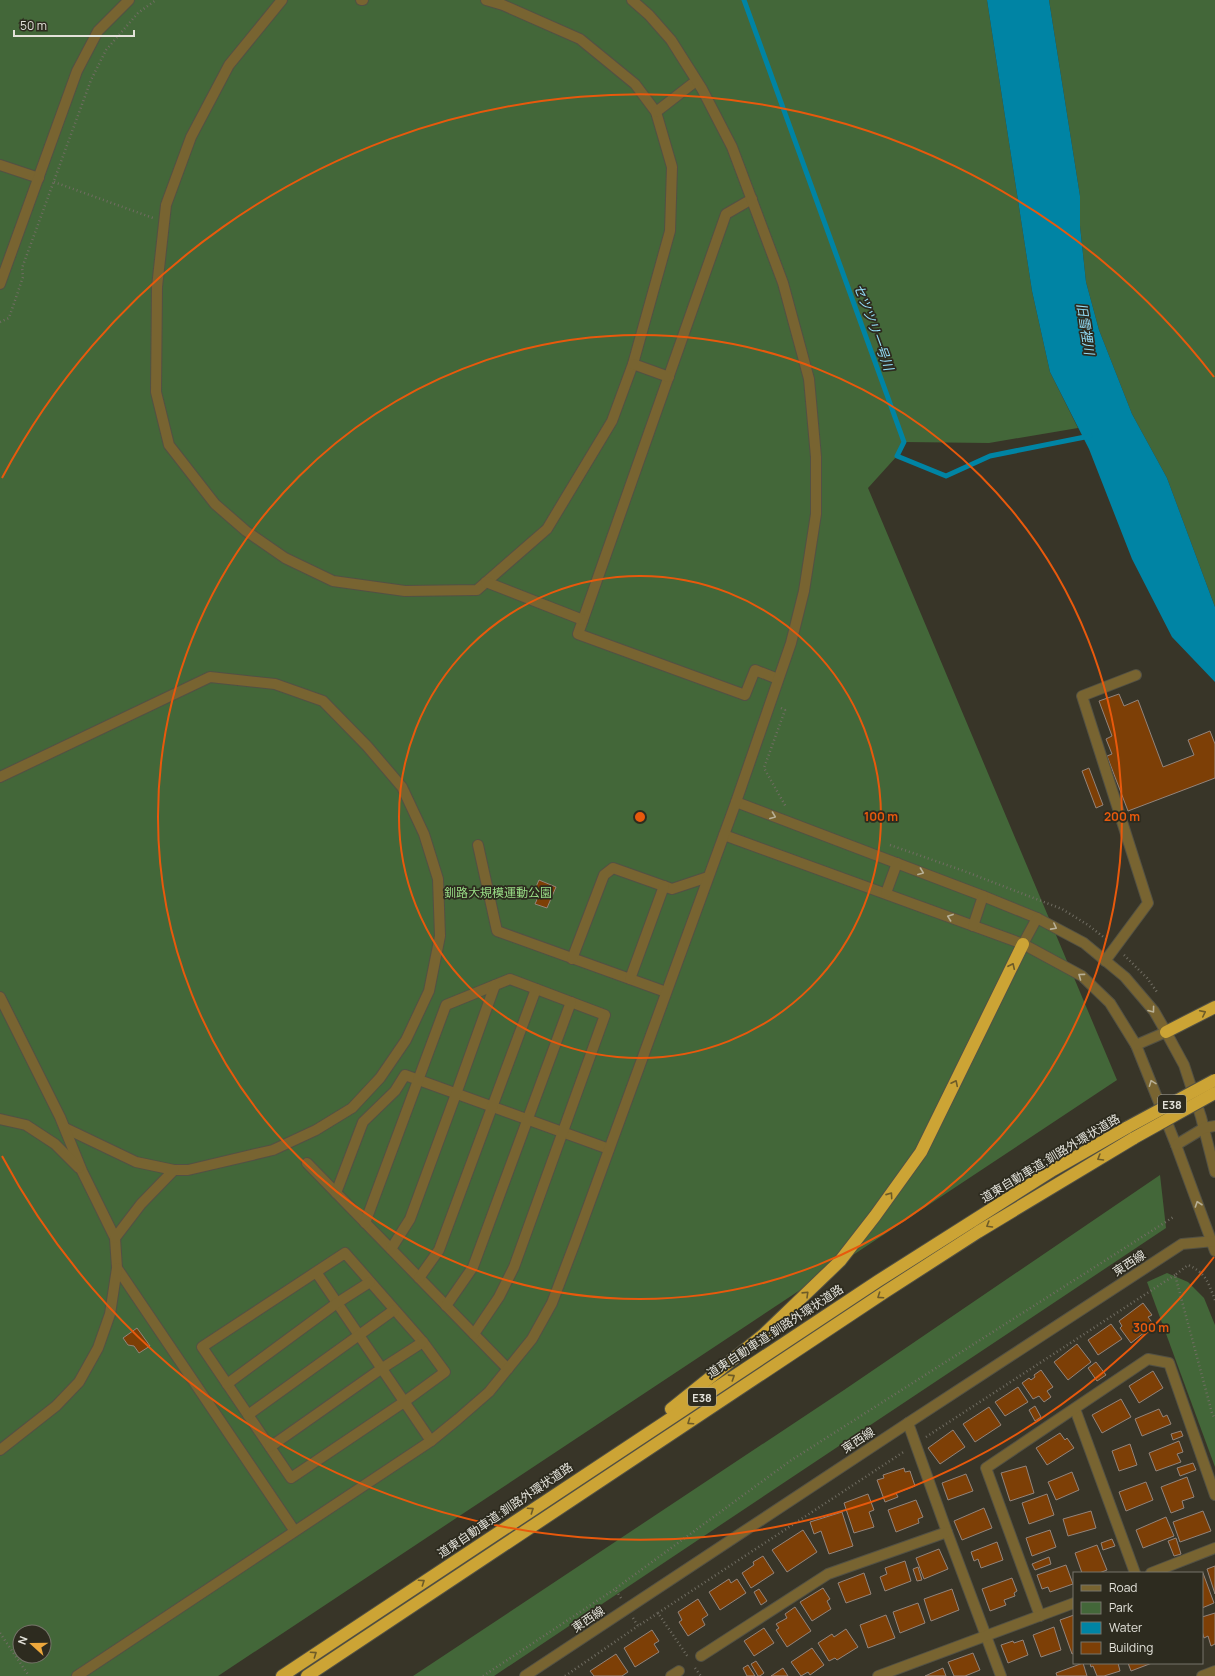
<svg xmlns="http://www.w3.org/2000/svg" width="1215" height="1676" font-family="Manrope,'Noto Sans JP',sans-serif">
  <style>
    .green { fill: #436739; fill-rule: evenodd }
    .water { fill: #0084a4 }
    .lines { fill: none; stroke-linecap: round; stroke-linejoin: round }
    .stream { stroke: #0084a4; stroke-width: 5 }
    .building { fill: #7d3f06; stroke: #93847b }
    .minor-casing { stroke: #535144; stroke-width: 12 }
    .highway-casing { stroke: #535144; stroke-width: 14 }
    .path { stroke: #706d62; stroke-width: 2.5; stroke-dasharray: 1 3; stroke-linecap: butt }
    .minor { stroke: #786431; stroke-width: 10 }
    .highway { stroke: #cca435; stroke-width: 12 }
    .highway-bridge-casing { stroke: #535144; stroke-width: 14; stroke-linecap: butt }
    .highway-bridge { stroke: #cca435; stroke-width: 12 }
    .oneway { stroke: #b8b096 }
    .oneway2 { stroke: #6d5b28 }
    .ring { fill: none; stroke: #e8590c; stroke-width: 2 }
    .labels { text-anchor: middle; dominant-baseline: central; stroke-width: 3.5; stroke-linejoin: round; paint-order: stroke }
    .shield { fill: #2d2b1f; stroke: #acaba2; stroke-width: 1 }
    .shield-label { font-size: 11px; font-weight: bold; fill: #e3e2da }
    .park-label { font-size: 12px; fill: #98dc85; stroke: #2d2b1f }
    .street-label { font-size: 12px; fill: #e3e2da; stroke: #2d2b1f }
    .water-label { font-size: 13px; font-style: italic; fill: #93ddf7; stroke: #2d2b1f }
    .centre { fill: #e8590c; stroke: #2d2b1f; stroke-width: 2 }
    .ring-label { font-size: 12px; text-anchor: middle; font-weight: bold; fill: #e8590c; stroke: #2d2b1f; stroke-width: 3.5; stroke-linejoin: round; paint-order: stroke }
  </style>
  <rect width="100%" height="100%" fill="#383528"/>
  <!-- green -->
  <g class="green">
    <path d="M0 0H987L1032 291 1050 372 1078 428 989 443 904 442 897 456 868 488 1117 1080 218 1676H0ZM20 1632H44V1656H20Z"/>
    <path d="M1049 0H1215V607L1167 478 1132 414 1099 330 1086 282 1080 226V196Z"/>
    <path d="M1160 1175 1166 1228 494 1676H413L844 1390Z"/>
    <path d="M1167 1273 1188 1282 1204 1298 1215 1325V1467L1147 1282Z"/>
  </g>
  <!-- water -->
  <path class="water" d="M987 0H1049L1080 196V226L1086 282 1099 330 1132 414 1167 478 1215 607V682L1172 637 1132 559 1089 449 1050 372 1032 291Z"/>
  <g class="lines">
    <!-- stream -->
    <path class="stream" d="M744 0 904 442 897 456 946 476 990 456 1090 436"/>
  </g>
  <!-- building -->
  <g class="building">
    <path d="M1119 694 1124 706 1138 700 1163 767 1194 755 1188 740 1210 731 1215 744V778L1128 811 1107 756 1112 754 1106 739 1112 736 1099 701Z"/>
    <path d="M1089 768 1103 805 1096 808 1082 771Z"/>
    <path d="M539 880 556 887 547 908 535 904 539 895 535 889Z"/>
    <path d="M1143 1303 1152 1315 1148 1317 1154 1325 1131 1343 1120 1328 1122 1326 1119 1321Z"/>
    <path d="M1111 1324 1122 1339 1098 1355 1088 1340Z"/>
    <path d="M137 1328 150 1346 139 1353 134 1346 128 1345 123 1338Z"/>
    <path d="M1077 1344 1091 1362 1068 1380 1054 1362Z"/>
    <path d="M1096 1362 1106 1375 1097 1381 1088 1368Z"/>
    <path d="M1041 1370 1053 1387 1047 1391 1051 1397 1044 1402 1039 1396 1033 1399 1022 1383 1029 1378 1031 1380 1035 1377 1034 1375Z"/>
    <path d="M1153 1371 1163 1388 1139 1403 1129 1386Z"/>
    <path d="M1018 1387 1028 1402 1005 1416 995 1402Z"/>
    <path d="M1121 1399 1131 1417 1102 1433 1092 1415Z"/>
    <path d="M1035 1406 1041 1417 1035 1421 1029 1410Z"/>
    <path d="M989 1407 1001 1425 975 1442 963 1424Z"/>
    <path d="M1159 1409 1163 1417 1167 1415 1171 1424 1142 1436 1135 1419Z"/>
    <path d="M953 1430 965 1447 940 1464 928 1448Z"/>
    <path d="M1181 1431 1183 1436 1173 1440 1171 1434Z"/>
    <path d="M1060 1433 1065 1440 1067 1438 1074 1448 1047 1465 1036 1448Z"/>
    <path d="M1179 1441 1183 1452 1177 1454 1181 1462 1156 1471 1149 1453Z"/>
    <path d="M1130 1444 1137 1465 1119 1471 1112 1451Z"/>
    <path d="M1193 1463 1196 1470 1180 1476 1177 1468Z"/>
    <path d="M1026 1466 1034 1493 1010 1501 1001 1473Z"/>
    <path d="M904 1468 905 1472 910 1471 915 1486 896 1493 898 1497 885 1502 877 1480 884 1478 883 1475Z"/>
    <path d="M1072 1472 1079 1490 1056 1500 1048 1482Z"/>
    <path d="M966 1474 973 1491 948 1500 942 1483Z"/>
    <path d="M1187 1477 1194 1497 1182 1501 1184 1508 1171 1513 1161 1487Z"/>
    <path d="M1146 1482 1153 1500 1126 1511 1119 1492Z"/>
    <path d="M868 1494 874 1510 869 1512 874 1527 854 1533 844 1503Z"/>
    <path d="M1047 1494 1054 1515 1029 1524 1022 1503Z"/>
    <path d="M916 1500 923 1517 918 1519 919 1523 896 1532 888 1510Z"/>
    <path d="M984 1508 992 1528 962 1540 954 1521Z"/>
    <path d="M1091 1511 1096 1528 1068 1536 1063 1519Z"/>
    <path d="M1203 1511 1211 1531 1180 1542 1173 1522Z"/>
    <path d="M842 1512 853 1546 829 1554 821 1531 814 1534 810 1522Z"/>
    <path d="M1166 1517 1174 1536 1143 1548 1136 1530Z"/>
    <path d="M803 1530 817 1552 787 1572 772 1550Z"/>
    <path d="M1050 1530 1056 1547 1032 1556 1026 1538Z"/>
    <path d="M1176 1538 1181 1554 1174 1556 1168 1541Z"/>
    <path d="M1112 1539 1115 1546 1103 1550 1101 1543Z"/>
    <path d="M997 1542 1003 1560 981 1568 978 1559 974 1561 971 1552Z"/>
    <path d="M1097 1545 1107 1570 1099 1573H1082L1075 1553Z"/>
    <path d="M939 1549 948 1569 924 1579 916 1558Z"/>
    <path d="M763 1556 774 1573 751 1588 742 1573 754 1565 753 1562Z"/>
    <path d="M1049 1557 1051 1564 1035 1570 1032 1564Z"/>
    <path d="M905 1561 911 1581 885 1591 880 1577 887 1574 885 1568Z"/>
    <path d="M1066 1565 1073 1584 1050 1592 1048 1587 1042 1589 1037 1575Z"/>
    <path d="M1215 1566V1594L1207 1569Z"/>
    <path d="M918 1567 922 1580 917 1581 913 1569Z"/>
    <path d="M864 1573 871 1594 846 1603 838 1583Z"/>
    <path d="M1202 1573H1203L1214 1603 1202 1608Z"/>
    <path d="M1012 1578 1017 1591 1014 1593 1015 1596 1004 1600 1006 1605 990 1611 982 1589Z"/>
    <path d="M729 1579 731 1583 737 1579 746 1593 720 1610 709 1592Z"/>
    <path d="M823 1588 830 1599 827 1601 831 1609 812 1621 800 1602Z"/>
    <path d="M759 1589 767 1601 761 1605 754 1592Z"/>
    <path d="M952 1589 959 1610 931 1621 924 1599Z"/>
    <path d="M698 1599 708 1615 702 1619 705 1625 688 1636 679 1622 682 1620 678 1612Z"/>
    <path d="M918 1603 925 1623 900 1633 893 1612Z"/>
    <path d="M795 1607 811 1631 787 1647 776 1630 779 1628 776 1624 787 1618 785 1614Z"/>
    <path d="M1215 1613V1644L1211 1646 1208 1636 1204 1638 1202 1631V1617Z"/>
    <path d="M886 1615 895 1638 868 1648 860 1625Z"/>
    <path d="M1074 1615V1653L1072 1654 1060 1620Z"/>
    <path d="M1054 1627 1061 1650 1041 1657 1033 1635Z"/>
    <path d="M764 1628 774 1643 754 1656 744 1641Z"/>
    <path d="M846 1629 858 1647 837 1660 835 1658 829 1661 818 1643 832 1634 834 1637Z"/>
    <path d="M652 1630 659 1641 654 1644 659 1652 635 1667 624 1648Z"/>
    <path d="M1023 1640 1028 1655 1008 1663 1001 1645 1013 1641 1014 1643Z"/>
    <path d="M812 1648 824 1665 810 1675 808 1672 801 1676 791 1662Z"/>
    <path d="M973 1653 980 1670 965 1676H954L948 1662Z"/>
    <path d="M616 1654 628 1672 622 1676H594L590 1671Z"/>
    <path d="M756 1661 764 1673 760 1676H758L751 1664Z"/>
    <path d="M1083 1663 1087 1676H1057L1056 1673Z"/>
    <path d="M1090 1663H1118L1120 1671 1104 1676H1097L1093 1666 1091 1667Z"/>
    <path d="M1128 1663H1152L1131 1671Z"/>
    <path d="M748 1665 755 1676H747L743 1668Z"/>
    <path d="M783 1668 788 1676H771Z"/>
    <path d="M943 1668 946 1676H925Z"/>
  </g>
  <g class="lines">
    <defs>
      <g id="minor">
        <path d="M282 0 229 65 191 137 166 205 157 287 156 392 169 445 215 504 246 531 285 558 333 581 405 591 477 590 547 529 612 421 633 364 670 231 672 167 656 112 635 84 580 39 503 5 486 0"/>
        <path d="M361 0H363"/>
        <path d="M656 112 696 81"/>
        <path d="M0 165 39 178"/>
        <path d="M752 199 726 214 578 634 745 695 755 670 778 679"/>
        <path d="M0 284 77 71 98 31 129 0"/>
        <path d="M633 364 669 377"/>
        <path d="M486 582 583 620"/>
        <path d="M0 777 210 677 275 684 323 701 367 746 402 787 424 834 438 879 440 936 429 991 406 1040 380 1078 352 1108 316 1130 273 1150 188 1170H174L136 1162 65 1128"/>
        <path d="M736 802 983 896 1037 918 1084 943 1125 977 1154 1011 1166 1032 1184 1065 1201 1117 1215 1172"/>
        <path d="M724 835 1023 944 1082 976 1110 1003 1136 1045 1176 1145 1215 1251"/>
        <path d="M478 845 497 931 666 992"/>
        <path d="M886 893 897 863"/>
        <path d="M973 926 983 896"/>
        <path d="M1023 944 1037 918"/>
        <path d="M572 959 604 875 613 868 672 889 708 877"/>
        <path d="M1105 961 1148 903 1082 696 1136 675"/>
        <path d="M630 979 664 886"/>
        <path d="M0 997 60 1117 82 1171 115 1238 117 1268 294 1530"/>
        <path d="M1136 1045 1166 1032"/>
        <path d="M0 1119 26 1125 55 1144 79 1168"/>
        <path d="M1176 1145 1204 1128 1215 1126"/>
        <path d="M307 1163 508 1369"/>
        <path d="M336 1193 363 1122 395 1091 405 1075 609 1149"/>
        <path d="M365 1223 446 1005 510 979 605 1015 514 1267 499 1297 474 1334"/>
        <path d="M115 1238 141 1204 174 1170"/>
        <path d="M391 1249 410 1219 456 1094 495 985"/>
        <path d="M316 1272 345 1253 423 1342 445 1372 404 1402 291 1478 202 1347 316 1272 431 1441"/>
        <path d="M419 1278 439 1250 536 989"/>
        <path d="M446 1306 473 1267 571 1002"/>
        <path d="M227 1384 337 1303 370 1282"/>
        <path d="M1075 1409 1135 1573"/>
        <path d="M248 1415 394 1310"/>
        <path d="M908 1423 947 1532 1001 1676"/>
        <path d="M270 1447 381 1369 423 1342"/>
        <path d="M0 1450 56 1406 79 1382 98 1348 110 1314 117 1268"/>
        <path d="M1151 1573 1215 1548"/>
        <path d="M1040 1616 986 1468 1148 1359 1169 1363 1215 1495"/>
        <path d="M701 1656 828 1574 947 1532"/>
        <path d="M77 1676 431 1441 458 1419 489 1392 532 1339 552 1303 576 1240 736 802 791 643 804 591 816 514V457L809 379 783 283 732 147 702 89 671 40 649 15 632 0"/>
        <path d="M525 1676 908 1423 1182 1244 1215 1241"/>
        <path d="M671 1676 679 1671"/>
        <path d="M878 1676 1074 1603"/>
        <path d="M1202 1676 1215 1671"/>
      </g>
      <g id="highway">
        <path d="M1166 1032 1215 1007"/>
        <path d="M671 1409 763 1335 840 1261 875 1216 921 1152 1023 944"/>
        <path d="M282 1676 878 1281 1053 1170 1128 1127"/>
        <path d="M307 1676 885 1292 978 1232 1134 1138"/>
      </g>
    </defs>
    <!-- minor casing -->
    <use href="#minor" class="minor-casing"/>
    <!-- highway casing -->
    <use href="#highway" class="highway-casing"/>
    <!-- path -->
    <g class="path">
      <path d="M54 182 153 218"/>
      <path d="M0 322 9 318 23 277 22 268 91 80 106 50 138 13 156 0"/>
      <path d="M781 708 785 710 764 768 786 807"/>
      <path d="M890 845 964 871 1062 909 1088 925 1106 939"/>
      <path d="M1124 955 1147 978 1157 992"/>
      <path d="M1215 1300C1208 1282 1206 1273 1188 1265L1175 1275 1212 1413 1215 1419"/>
      <path d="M926 1437 1175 1275"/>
      <path d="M621 1598 615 1589 790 1461 1175 1216"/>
      <path d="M658 1613 905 1451"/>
      <path d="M633 1618 638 1626 658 1613 688 1657"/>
      <path d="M0 1633 29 1676"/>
      <path d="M695 1668 701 1676"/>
      <path d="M483 1676 615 1589"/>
      <path d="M565 1676 638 1626"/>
    </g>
    <!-- minor -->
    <use href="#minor" class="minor"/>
    <!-- highway -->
    <use href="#highway" class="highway"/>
    <defs>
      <g id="highway-bridge">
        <path d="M1128 1127 1215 1080"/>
        <path d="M1134 1138 1215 1093"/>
      </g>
    </defs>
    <!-- highway-bridge casing -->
    <use href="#highway-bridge" class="highway-bridge-casing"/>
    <!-- highway-bridge -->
    <use href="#highway-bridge" class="highway-bridge"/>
  </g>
  <!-- one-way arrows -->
  <defs><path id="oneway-chevron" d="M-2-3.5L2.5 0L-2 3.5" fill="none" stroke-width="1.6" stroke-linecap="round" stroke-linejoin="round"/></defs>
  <g class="oneway">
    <use href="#oneway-chevron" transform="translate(773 816) rotate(21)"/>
    <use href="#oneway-chevron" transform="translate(921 872) rotate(21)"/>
    <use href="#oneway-chevron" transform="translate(950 917) rotate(-160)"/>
    <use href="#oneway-chevron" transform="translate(1054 927) rotate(28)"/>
    <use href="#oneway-chevron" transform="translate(1081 976) rotate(-144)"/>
    <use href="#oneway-chevron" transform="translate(1152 1010) rotate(53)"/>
    <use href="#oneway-chevron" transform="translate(1152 1083) rotate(-111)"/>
    <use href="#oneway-chevron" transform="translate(1198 1204) rotate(-109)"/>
  </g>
  <g class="oneway2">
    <use href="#oneway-chevron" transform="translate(1012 966) rotate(-65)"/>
    <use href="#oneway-chevron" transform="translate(1203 1013) rotate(-26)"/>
    <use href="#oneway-chevron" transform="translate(955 1083) rotate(-64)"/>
    <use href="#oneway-chevron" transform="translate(1100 1158) rotate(149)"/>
    <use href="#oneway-chevron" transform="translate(890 1195) rotate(-55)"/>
    <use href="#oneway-chevron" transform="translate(989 1225) rotate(149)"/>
    <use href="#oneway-chevron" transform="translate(806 1294) rotate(-44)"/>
    <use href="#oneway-chevron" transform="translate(880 1296) rotate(146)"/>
    <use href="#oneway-chevron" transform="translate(732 1377) rotate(-33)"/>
    <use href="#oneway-chevron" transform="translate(690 1422) rotate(146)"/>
    <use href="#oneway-chevron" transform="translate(531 1510) rotate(-34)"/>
    <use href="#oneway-chevron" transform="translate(422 1582) rotate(-34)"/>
    <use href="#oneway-chevron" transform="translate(314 1654) rotate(-34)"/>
  </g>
  <!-- distance rings -->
  <g class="ring">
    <circle cx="640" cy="817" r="241"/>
    <circle cx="640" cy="817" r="482"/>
    <path d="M1214 1257A723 723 0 0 1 2 1156M2 478A723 723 0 0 1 1214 377"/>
  </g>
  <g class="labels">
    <!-- shield labels -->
    <g class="shield">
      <rect x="1158" y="1095" width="28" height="18" rx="3"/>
      <rect x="688" y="1388" width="28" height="18" rx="3"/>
    </g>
    <g class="shield-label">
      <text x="1172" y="1104">E38</text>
      <text x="702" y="1397">E38</text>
    </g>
    <!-- park labels -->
    <g class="park-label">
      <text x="498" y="892">釧路大規模運動公園</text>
    </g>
    <!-- street labels -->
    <g class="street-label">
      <text transform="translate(1050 1158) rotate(-31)">道東自動車道;釧路外環状道路</text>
      <text transform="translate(1129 1263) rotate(-33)">東西線</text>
      <text transform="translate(775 1331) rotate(-33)">道東自動車道;釧路外環状道路</text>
      <text transform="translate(858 1440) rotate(-33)">東西線</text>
      <text transform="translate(505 1510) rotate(-34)">道東自動車道;釧路外環状道路</text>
      <text transform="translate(588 1619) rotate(-34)">東西線</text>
    </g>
    <!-- water labels -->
    <g class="water-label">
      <text transform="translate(874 327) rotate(70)">セツツリ一号川</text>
      <text transform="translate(1086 329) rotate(81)">旧雪裡川</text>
    </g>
  </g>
  <circle cx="640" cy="817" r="6" class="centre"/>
  <g class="ring-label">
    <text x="881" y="821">100 m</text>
    <text x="1122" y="821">200 m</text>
    <text x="1151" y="1332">300 m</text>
  </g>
  <!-- legend -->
  <rect x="1073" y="1572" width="130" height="92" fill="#2d2b1f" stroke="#76746a"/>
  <rect x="1081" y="1585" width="20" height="6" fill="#786431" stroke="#76746a"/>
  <text x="1109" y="1592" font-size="12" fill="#e3e2da">Road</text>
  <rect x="1081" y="1602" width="20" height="12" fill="#436739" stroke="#76746a"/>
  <text x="1109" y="1612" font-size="12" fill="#e3e2da">Park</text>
  <rect x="1081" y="1622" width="20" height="12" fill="#0084a4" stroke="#76746a"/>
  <text x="1109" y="1632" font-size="12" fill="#e3e2da">Water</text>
  <rect x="1081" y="1642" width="20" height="12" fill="#7d3f06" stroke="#76746a"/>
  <text x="1109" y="1652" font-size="12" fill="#e3e2da">Building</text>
  <!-- north arrow -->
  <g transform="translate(32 1644) rotate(291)"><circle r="19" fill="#2d2b1f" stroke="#76746a"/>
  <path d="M0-3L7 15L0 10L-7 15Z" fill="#eda83c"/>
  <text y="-6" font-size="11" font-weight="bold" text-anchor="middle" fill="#e3e2da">N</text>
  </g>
  <!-- scale -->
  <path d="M14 30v6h120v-6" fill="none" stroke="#e3e2da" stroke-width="2"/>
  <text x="20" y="30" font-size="12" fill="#e3e2da" stroke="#2d2b1f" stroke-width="3" paint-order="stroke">50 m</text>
</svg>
